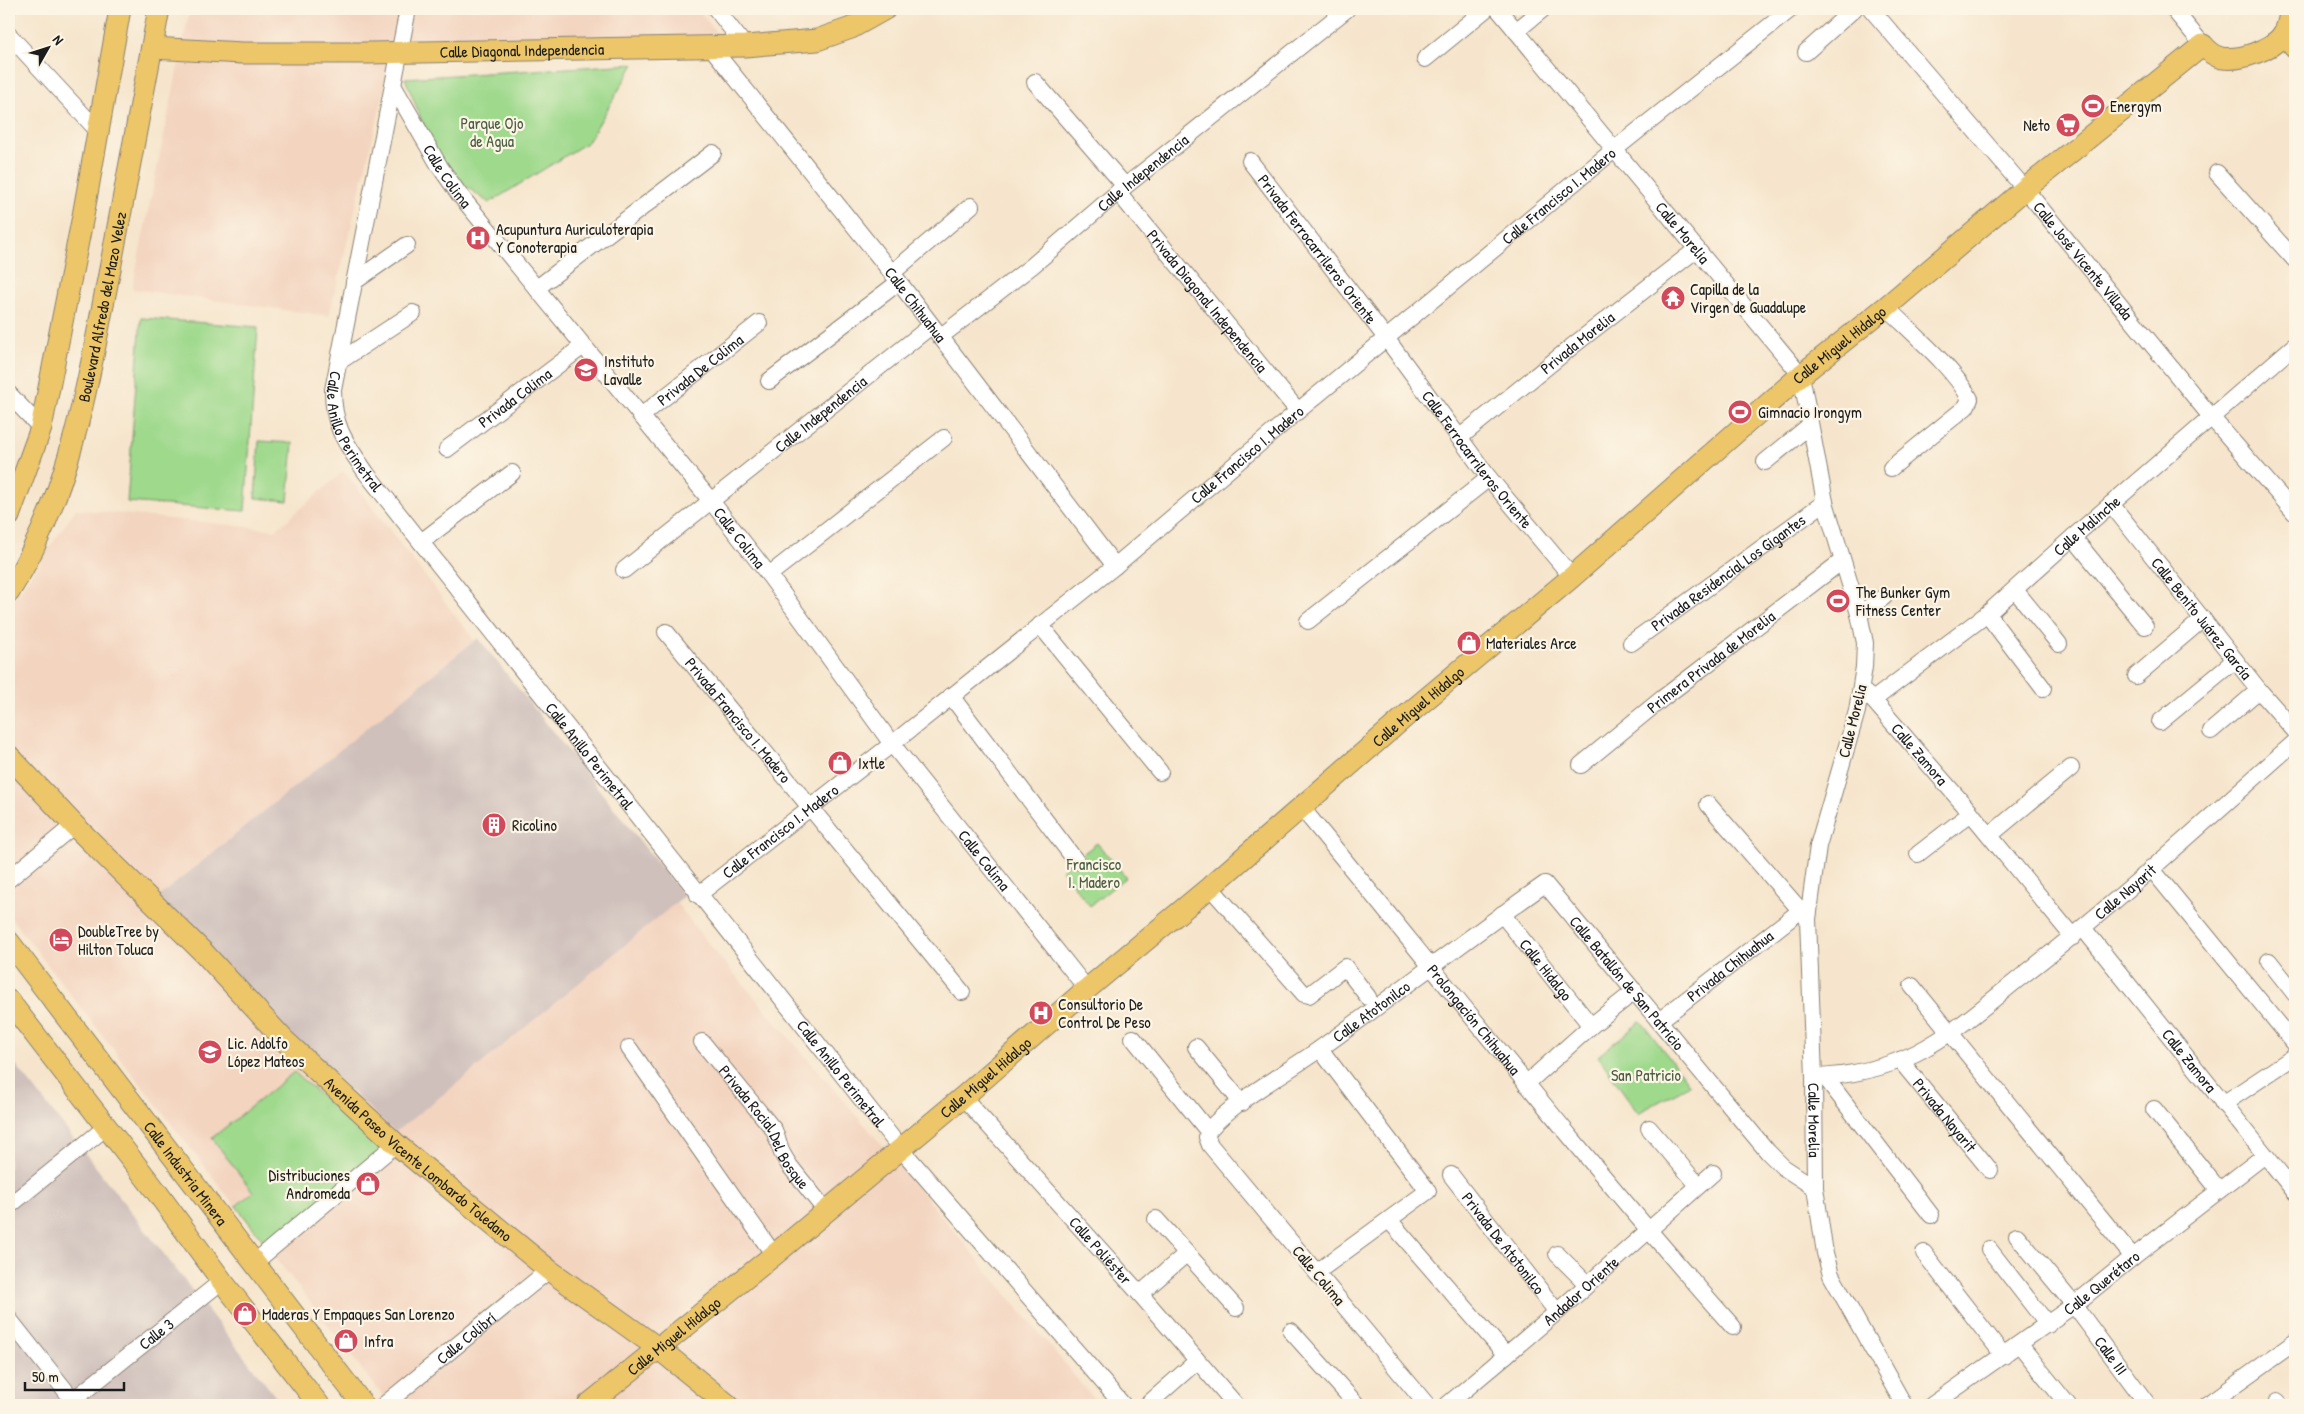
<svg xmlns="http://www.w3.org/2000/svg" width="2304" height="1414" font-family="'Patrick Hand',sans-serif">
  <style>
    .built { fill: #f3d4bf }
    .industrial { fill: #cfc0bb }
    .green { fill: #9ed98c; stroke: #5d7a54 }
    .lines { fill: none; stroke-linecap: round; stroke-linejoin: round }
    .minor-casing { stroke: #898074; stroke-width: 18 }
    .major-casing { stroke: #898074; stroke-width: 23 }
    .minor { stroke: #fff; stroke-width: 16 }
    .major { stroke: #ecc669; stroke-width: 21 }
    .labels { text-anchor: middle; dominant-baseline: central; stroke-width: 4.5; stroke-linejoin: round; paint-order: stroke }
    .street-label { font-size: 16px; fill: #1c1c1c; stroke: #fcf5e5 }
    .poi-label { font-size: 16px; fill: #1c1c1c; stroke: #fcf5e5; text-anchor: start }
    .park-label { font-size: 16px; fill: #4a5e43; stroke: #fcf5e5 }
  </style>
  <rect width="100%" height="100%" fill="#fcf5e5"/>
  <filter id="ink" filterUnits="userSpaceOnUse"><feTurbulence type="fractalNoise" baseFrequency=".02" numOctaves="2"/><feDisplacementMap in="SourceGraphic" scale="10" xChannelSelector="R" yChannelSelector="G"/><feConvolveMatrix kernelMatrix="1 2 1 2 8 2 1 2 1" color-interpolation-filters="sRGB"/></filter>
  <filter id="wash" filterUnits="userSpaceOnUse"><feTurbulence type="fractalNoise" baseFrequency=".0096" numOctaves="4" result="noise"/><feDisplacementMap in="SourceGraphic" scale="20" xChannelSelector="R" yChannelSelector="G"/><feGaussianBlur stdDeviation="1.12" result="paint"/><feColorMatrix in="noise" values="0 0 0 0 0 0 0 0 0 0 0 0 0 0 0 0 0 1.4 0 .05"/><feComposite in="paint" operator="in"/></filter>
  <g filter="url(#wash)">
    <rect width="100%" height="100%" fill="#f6e5cc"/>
    <!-- built -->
    <g class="built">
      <path d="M190 9H698L718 35 395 47 329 316 132 289Z"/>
      <path d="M344 471 705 940 895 1160 1099 1405H390L9 915V606L76 509 276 530Z"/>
    </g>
    <!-- industrial -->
    <g class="industrial">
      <path d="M478 638 684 896 464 1078 395 1132 151 903Z"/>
      <path d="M9 1056 282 1405H9Z"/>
    </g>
    <!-- green -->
    <g class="green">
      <path d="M634 64 588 142 489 203 440 167 405 78Z"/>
      <path d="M141 318 258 327 245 511 127 502Z"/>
      <path d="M259 441 293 443 288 501 255 498Z"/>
      <path d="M1097 843 1126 877 1090 906 1062 870Z"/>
      <path d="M1641 1021 1690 1085 1638 1113 1598 1056Z"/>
      <path d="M294 1072 381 1149 269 1248 236 1206 253 1192 212 1138Z"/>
    </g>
  </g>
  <g filter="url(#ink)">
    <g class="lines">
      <defs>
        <g id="minor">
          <path id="s1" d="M408 9 333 390C333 428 346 443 367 474L901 1149 1123 1405"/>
          <path d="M716 9 745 46"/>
          <path id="s2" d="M1498 9 1801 375 1825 502 1859 614 1865 643 1864 667 1857 711 1818 846 1808 919 1814 1077 1815 1188 1825 1253 1831 1275 1904 1405"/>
          <path id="s3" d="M1871 9 2025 189 2212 418 2295 513"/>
          <path d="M2173 9 2203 45"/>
          <path d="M1516 31 1543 9"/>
          <path d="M9 35 98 131"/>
          <path id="s4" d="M711 47 892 273 1115 566"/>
          <path d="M1806 52 1854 9"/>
          <path d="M1425 59 1486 9"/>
          <path d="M1035 82 1125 186"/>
          <path id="s5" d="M394 87 440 167 459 194 711 501 769 575 892 744 1087 989"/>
          <path id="s6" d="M1250 161 1386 338 1489 478 1572 577"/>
          <path d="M2217 173 2295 260"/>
          <path id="s7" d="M1118 192 1298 411"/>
          <path d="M892 273 971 206"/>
          <path d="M354 282 407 245"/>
          <path d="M537 288 713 153"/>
          <path d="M1886 307C1911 332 1954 368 1970 399L1966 407 1891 468"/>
          <path id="s8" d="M940 337 1032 266 1118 192 1347 9"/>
          <path d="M340 361 413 313"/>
          <path d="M769 381 899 282"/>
          <path d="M9 394 41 428"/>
          <path id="s9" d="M641 416 759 323"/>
          <path id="s10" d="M1459 438 1575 344 1697 249"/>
          <path id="s11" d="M447 449 583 346"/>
          <path d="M1765 462 1809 426"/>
          <path id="s12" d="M2111 504 2259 690 2295 731"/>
          <path d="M2073 537 2145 626"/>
          <path d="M421 542 512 473"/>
          <path id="s13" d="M624 570 931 326"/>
          <path d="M769 575 944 438"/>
          <path d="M2015 590 2059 644"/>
          <path d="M1859 614 1884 597"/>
          <path d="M1987 614 2043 688"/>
          <path d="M1308 621 1489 478"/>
          <path d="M1040 625 1160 772"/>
          <path id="s14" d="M666 632 962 992"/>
          <path id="s15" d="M1631 643 1825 502"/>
          <path d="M2136 676 2203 619"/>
          <path id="s16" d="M1865 693 1873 700 1971 813 2073 937"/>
          <path d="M951 696 1076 861"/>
          <path id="s17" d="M1873 700 1987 614 2073 537 2295 345"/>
          <path d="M2160 722 2235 660"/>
          <path d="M2211 731 2259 690"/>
          <path id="s18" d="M1581 765 1663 698 1842 561"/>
          <path d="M1708 804 1808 919"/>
          <path id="s19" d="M1301 807C1444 981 1583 1158 1733 1327"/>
          <path d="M1990 835 2071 768"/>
          <path d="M1918 854 1971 813"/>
          <path d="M2151 868 2295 1044"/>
          <path d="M9 879 74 825"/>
          <path d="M1210 887 1304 994 1309 995 1345 967 1368 997"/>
          <path id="s20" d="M698 895 892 744 1115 566 1298 411 1615 149 1791 9"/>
          <path id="s21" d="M1502 914 1591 1026"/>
          <path id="s22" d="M2083 928 2295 1192"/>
          <path d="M2269 961 2295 994"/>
          <path d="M1912 986 2133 1257"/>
          <path id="s23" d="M1659 1021 1800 911"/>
          <path d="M1133 1038 1208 1131"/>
          <path id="s24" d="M702 1042 774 1130 782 1153 789 1165 826 1211"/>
          <path d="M1196 1047 1242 1103"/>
          <path d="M629 1048 774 1255"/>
          <path id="s25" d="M1900 1060 1990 1170"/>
          <path id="s26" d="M1814 1077C1850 1076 1883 1069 1916 1053 1956 1033 1990 1001 2026 973 2119 901 2206 820 2295 742"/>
          <path d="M1825 1077 1931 1215"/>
          <path d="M1526 1084 1591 1026 1635 991"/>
          <path id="s27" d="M963 1097 1140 1294 1236 1405"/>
          <path d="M2223 1104 2295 1056"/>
          <path d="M2154 1109 2219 1190"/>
          <path d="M1649 1128 1698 1185"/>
          <path id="s28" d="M1451 1175 1557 1312"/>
          <path d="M9 1206 105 1128"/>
          <path d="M1156 1219 1236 1308"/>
          <path d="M1389 1220 1506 1355"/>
          <path id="s29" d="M2017 1236 2074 1305 2148 1405"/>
          <path d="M1989 1249 2048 1325"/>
          <path d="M1924 1253 2004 1356"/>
          <path d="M1557 1254 1587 1284"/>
          <path d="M255 1262 396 1144"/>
          <path d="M1317 1272 1428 1191 1320 1049"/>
          <path d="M1140 1294 1186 1254"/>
          <path d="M9 1319 77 1405"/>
          <path d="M1291 1331 1357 1405"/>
          <path d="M2020 1345 2068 1405"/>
          <path d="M2277 1402 2280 1405"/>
          <path id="s30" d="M67 1405 222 1281"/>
          <path id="s31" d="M384 1405 549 1270"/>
          <path d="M1147 1405 1197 1361"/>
          <path id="s32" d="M1427 1405 1210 1145 1207 1137 1208 1131C1233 1101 1288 1072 1321 1048 1396 994 1469 937 1545 884L1768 1152 1783 1167 1815 1188"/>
          <path id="s33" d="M1447 1405 1557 1312 1713 1173"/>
          <path id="s34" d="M1932 1405 2074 1305 2133 1257 2265 1155"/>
          <path d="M2207 1405 2295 1342"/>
        </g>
        <g id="major">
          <path d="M2283 34 2295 48"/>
          <path id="s35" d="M152 48 242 53H369L745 46 817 40 851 28 885 9"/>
          <path d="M9 516 41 428 83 216 120 9"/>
          <path id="s36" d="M9 592C71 495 88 380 110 269 126 182 143 96 159 9"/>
          <path id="s37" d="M9 756 74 825 204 953 285 1041 396 1144 549 1270 658 1348 728 1405"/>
          <path id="s38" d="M9 942 363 1405"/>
          <path d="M9 1001 156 1191 222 1281 319 1405"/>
          <path id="s39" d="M588 1405 774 1255 963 1097 1087 989 1210 887 1407 715 1572 577 1801 375 1886 307 2025 189 2203 45C2208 51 2214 56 2222 58 2240 61 2271 50 2283 35 2288 28 2289 17 2291 9"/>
        </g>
      </defs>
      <!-- minor casing -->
      <use href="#minor" class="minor-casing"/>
      <!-- major casing -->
      <use href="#major" class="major-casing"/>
      <!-- minor -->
      <use href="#minor" class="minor"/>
      <!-- major -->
      <use href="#major" class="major"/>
    </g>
  </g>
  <!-- icons -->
  <defs>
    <symbol id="stadium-disc" viewBox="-11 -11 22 22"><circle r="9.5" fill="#d1495b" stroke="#fcf5e5"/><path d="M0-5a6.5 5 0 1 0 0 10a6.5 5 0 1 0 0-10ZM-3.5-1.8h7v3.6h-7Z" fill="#fff"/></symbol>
    <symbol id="supermarket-disc" viewBox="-11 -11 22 22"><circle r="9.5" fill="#d1495b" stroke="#fcf5e5"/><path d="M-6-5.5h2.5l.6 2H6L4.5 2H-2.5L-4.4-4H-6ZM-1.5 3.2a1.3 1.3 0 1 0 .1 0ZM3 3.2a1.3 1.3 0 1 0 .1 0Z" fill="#fff"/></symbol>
    <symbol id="hospital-disc" viewBox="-11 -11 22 22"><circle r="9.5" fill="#d1495b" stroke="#fcf5e5"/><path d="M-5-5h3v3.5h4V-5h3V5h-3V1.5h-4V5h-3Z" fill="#fff"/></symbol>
    <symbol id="temple-disc" viewBox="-11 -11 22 22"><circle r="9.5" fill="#d1495b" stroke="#fcf5e5"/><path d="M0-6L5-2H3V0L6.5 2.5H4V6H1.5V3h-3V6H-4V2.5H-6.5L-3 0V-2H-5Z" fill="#fff"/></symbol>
    <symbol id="school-disc" viewBox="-11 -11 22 22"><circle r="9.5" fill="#d1495b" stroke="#fcf5e5"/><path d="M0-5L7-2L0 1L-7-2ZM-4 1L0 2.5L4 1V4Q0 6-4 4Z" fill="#fff"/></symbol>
    <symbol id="shop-disc" viewBox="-11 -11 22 22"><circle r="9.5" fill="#d1495b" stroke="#fcf5e5"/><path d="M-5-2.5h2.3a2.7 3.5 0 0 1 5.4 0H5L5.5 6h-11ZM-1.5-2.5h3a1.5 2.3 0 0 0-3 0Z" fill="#fff"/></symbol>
    <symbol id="building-disc" viewBox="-11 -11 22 22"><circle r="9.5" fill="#d1495b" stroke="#fcf5e5"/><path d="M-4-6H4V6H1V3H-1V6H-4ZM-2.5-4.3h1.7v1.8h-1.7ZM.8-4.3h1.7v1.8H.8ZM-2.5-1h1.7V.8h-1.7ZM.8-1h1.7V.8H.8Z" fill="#fff"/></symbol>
    <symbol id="hotel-disc" viewBox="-11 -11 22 22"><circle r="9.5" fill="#d1495b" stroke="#fcf5e5"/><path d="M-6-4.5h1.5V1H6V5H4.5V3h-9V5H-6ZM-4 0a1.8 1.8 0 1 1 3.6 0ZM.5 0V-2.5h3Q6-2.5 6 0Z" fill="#fff"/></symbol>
  </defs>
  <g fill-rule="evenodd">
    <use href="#stadium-disc" x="2079" y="92" width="28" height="28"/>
    <use href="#supermarket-disc" x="2054" y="111" width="28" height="28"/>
    <use href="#hospital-disc" x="464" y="224" width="28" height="28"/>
    <use href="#temple-disc" x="1659" y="284" width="28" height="28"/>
    <use href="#school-disc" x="572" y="356" width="28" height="28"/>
    <use href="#stadium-disc" x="1726" y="398" width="28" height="28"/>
    <use href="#stadium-disc" x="1824" y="587" width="28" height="28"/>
    <use href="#shop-disc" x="1455" y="629" width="28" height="28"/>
    <use href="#shop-disc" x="826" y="749" width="28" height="28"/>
    <use href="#building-disc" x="480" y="811" width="28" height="28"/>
    <use href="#hotel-disc" x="47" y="926" width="28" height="28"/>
    <use href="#hospital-disc" x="1027" y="999" width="28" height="28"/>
    <use href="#school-disc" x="196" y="1038" width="28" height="28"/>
    <use href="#shop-disc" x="354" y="1170" width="28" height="28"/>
    <use href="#shop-disc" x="231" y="1300" width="28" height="28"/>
    <use href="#shop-disc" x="332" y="1327" width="28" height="28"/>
  </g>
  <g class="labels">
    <!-- street labels -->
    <g class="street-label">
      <text stroke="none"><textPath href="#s35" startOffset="370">Calle Diagonal Independencia</textPath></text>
      <text stroke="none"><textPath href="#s8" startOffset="261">Calle Independencia</textPath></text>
      <text stroke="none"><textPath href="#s5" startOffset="104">Calle Colima</textPath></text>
      <text stroke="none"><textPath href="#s20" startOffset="1109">Calle Francisco I. Madero</textPath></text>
      <text stroke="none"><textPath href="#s2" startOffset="290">Calle Morelia</textPath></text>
      <text stroke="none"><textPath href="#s6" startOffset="111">Privada Ferrocarrileros Oriente</textPath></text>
      <text stroke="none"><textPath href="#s3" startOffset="329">Calle José Vicente Villada</textPath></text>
      <text stroke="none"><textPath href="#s7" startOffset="141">Privada Diagonal Independencia</textPath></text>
      <text stroke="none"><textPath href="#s4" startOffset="329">Calle Chihuahua</textPath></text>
      <text stroke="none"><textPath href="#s36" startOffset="302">Boulevard Alfredo del Mazo Velez</textPath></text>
      <text stroke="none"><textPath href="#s10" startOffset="152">Privada Morelia</textPath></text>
      <text stroke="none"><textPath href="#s39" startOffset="1640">Calle Miguel Hidalgo</textPath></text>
      <text stroke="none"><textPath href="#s9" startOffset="75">Privada De Colima</textPath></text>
      <text stroke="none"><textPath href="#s11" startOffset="85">Privada Colima</textPath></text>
      <text stroke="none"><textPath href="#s13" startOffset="251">Calle Independencia</textPath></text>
      <text stroke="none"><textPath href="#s1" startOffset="435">Calle Anillo Perimetral</textPath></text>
      <text stroke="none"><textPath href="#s20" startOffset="704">Calle Francisco I. Madero</textPath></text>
      <text stroke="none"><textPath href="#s6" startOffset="375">Calle Ferrocarrileros Oriente</textPath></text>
      <text stroke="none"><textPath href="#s17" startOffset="276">Calle Malinche</textPath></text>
      <text stroke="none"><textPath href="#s5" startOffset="569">Calle Colima</textPath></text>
      <text stroke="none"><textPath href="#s15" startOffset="120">Privada Residencial Los Gigantes</textPath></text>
      <text stroke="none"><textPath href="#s12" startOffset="146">Calle Benito Juárez García</textPath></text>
      <text stroke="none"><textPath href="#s18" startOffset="166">Primera Privada de Morelia</textPath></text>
      <text stroke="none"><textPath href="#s39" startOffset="1085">Calle Miguel Hidalgo</textPath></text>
      <text stroke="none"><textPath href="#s14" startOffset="114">Privada Francisco I. Madero</textPath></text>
      <text transform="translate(1852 721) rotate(-76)">Calle Morelia</text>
      <text stroke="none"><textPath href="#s16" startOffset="82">Calle Zamora</textPath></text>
      <text stroke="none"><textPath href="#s1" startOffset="840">Calle Anillo Perimetral</textPath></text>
      <text stroke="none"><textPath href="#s20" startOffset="104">Calle Francisco I. Madero</textPath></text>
      <text stroke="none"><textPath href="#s5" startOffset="974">Calle Colima</textPath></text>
      <text stroke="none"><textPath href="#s26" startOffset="370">Calle Nayarit</textPath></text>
      <text stroke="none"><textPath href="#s23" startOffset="90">Privada Chihuahua</textPath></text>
      <text stroke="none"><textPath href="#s21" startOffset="71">Calle Hidalgo</textPath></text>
      <text stroke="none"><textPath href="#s32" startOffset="900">Calle Batallón de San Patricio</textPath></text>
      <text stroke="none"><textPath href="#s32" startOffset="556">Calle Atotonilco</textPath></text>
      <text stroke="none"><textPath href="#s19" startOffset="274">Prolongación Chihuahua</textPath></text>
      <text stroke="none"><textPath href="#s22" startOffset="170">Calle Zamora</textPath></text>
      <text stroke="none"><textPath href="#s1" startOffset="1245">Calle Anillo Perimetral</textPath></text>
      <text stroke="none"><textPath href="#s39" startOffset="515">Calle Miguel Hidalgo</textPath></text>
      <text stroke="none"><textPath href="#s25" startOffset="71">Privada Nayarit</textPath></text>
      <text stroke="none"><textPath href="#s2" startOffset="1235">Calle Morelia</textPath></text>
      <text stroke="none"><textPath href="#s24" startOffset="106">Privada Rocial Del Bosque</textPath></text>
      <text stroke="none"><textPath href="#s37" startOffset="575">Avenida Paseo Vicente Lombardo Toledano</textPath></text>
      <text stroke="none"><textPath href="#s38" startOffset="291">Calle Industria Minera</textPath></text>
      <text stroke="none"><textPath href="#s28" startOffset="86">Privada De Atotonilco</textPath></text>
      <text stroke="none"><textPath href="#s27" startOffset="206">Calle Poliéster</textPath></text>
      <text transform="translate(1319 1275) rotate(50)">Calle Colima</text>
      <text stroke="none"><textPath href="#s34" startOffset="209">Calle Querétaro</textPath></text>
      <text stroke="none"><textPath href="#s33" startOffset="176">Andador Oriente</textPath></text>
      <text stroke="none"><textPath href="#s30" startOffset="114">Calle 3</textPath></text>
      <text stroke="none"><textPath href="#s39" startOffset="110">Calle Miguel Hidalgo</textPath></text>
      <text stroke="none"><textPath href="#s31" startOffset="106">Calle Colibrí</textPath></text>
      <text stroke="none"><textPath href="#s29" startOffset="152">Calle III</textPath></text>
    </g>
    <!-- poi labels -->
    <g class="poi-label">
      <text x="2110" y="106">Energym</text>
      <text x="2050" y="125" text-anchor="end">Neto</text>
      <text x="496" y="229">Acupuntura Auriculoterapia<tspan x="496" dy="18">Y Conoterapia</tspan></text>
      <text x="1690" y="289">Capilla de la<tspan x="1690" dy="18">Virgen de Guadalupe</tspan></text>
      <text x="604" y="361">Instituto<tspan x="604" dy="18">Lavalle</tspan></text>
      <text x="1758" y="412">Gimnacio Irongym</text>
      <text x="1856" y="592">The Bunker Gym<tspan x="1856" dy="18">Fitness Center</tspan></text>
      <text x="1486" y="643">Materiales Arce</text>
      <text x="858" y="763">Ixtle</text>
      <text x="512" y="825">Ricolino</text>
      <text x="78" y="931">DoubleTree by<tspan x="78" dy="18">Hilton Toluca</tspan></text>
      <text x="1058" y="1004">Consultorio De<tspan x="1058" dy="18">Control De Peso</tspan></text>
      <text x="228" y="1043">Lic. Adolfo<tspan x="228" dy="18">López Mateos</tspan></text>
      <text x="350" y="1175" text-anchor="end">Distribuciones<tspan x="350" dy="18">Andromeda</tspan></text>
      <text x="262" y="1314">Maderas Y Empaques San Lorenzo</text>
      <text x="364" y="1341">Infra</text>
    </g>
    <!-- park labels -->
    <g class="park-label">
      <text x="492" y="123">Parque Ojo<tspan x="492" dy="18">de Agua</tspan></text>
      <text x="1094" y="864">Francisco<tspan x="1094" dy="18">I. Madero</tspan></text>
      <text x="1646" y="1075">San Patricio</text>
    </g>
  </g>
  <!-- margin -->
  <rect width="2304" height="1414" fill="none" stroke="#fcf5e5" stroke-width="30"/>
  <!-- north arrow -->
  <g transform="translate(48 48) rotate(51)" stroke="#fcf5e5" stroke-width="4" paint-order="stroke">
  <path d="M0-4L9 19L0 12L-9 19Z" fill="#1c1c1c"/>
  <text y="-8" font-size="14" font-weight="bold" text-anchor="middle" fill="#1c1c1c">N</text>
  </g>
  <!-- scale -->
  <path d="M25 1382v8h99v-8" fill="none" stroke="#1c1c1c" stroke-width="2.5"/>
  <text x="32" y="1382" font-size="15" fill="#1c1c1c" stroke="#fcf5e5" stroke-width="4" paint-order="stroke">50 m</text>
</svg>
